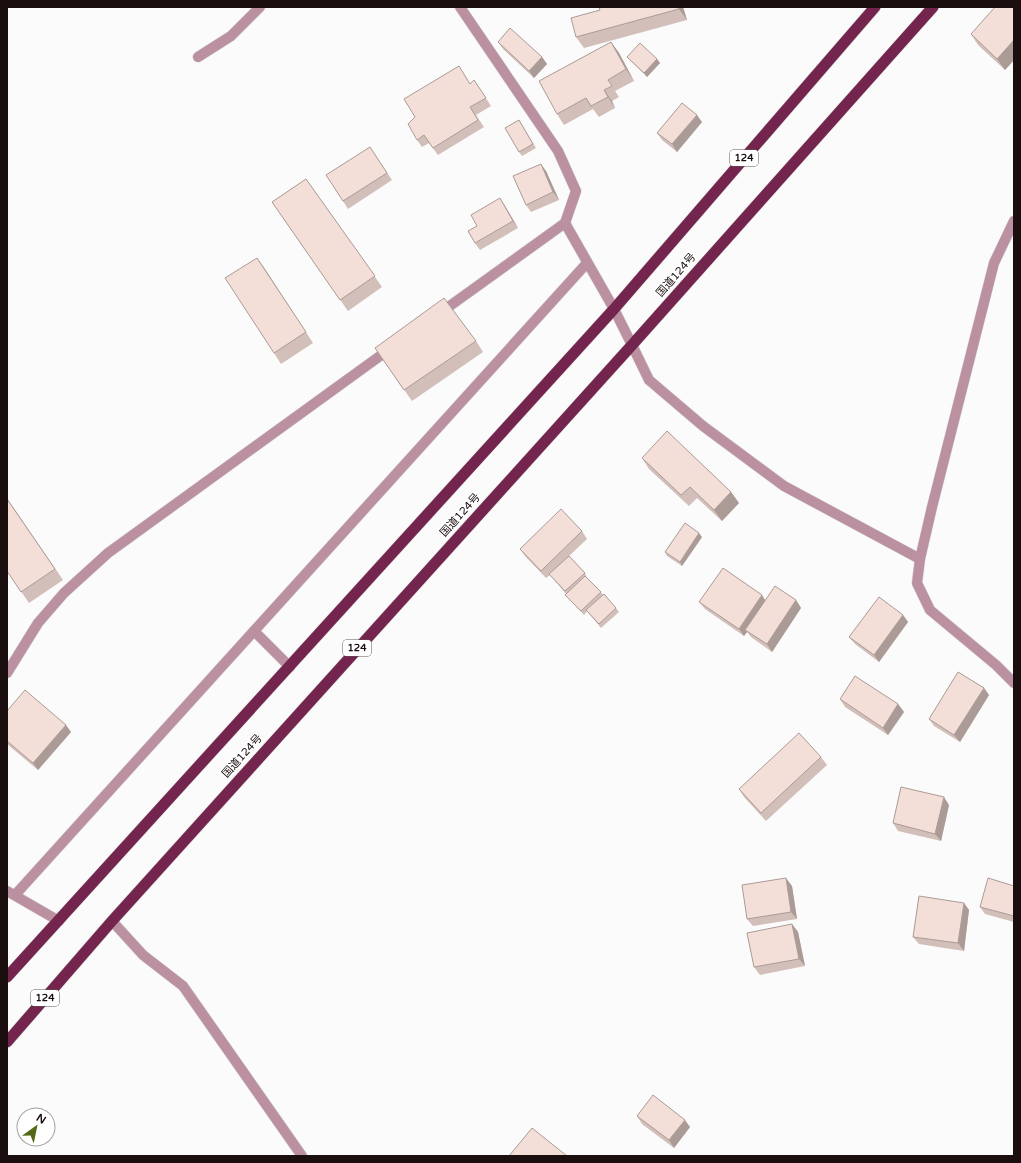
<svg xmlns="http://www.w3.org/2000/svg" width="1021" height="1163" font-family="'Varela Round','Noto Sans JP',sans-serif">
  <style>
    .lines { fill: none; stroke-linecap: round; stroke-linejoin: round }
    .minor-casing { stroke: #d7d5d5; stroke-width: 11 }
    .tertiary-casing { stroke: #d7d5d5; stroke-width: 11 }
    .trunk-casing { stroke: #d7d5d5; stroke-width: 12 }
    .minor { stroke: #bb91a2; stroke-width: 10 }
    .tertiary { stroke: #bb91a2; stroke-width: 10 }
    .trunk { stroke: #73254e; stroke-width: 11 }
    .wall { fill: #d2bfba }
    .shaded-wall { fill: #ab9b97 }
    .building { fill: #f4ded8; stroke: #ab9b97 }
    .labels { text-anchor: middle; dominant-baseline: central; stroke-width: 3; stroke-linejoin: round; paint-order: stroke }
    .shield { fill: #fff; stroke: #5f5657; stroke-width: 1 }
    .shield-label { font-size: 10px; font-weight: bold; fill: #1b0e0f }
    .street-label { font-size: 11px; fill: #1b0e0f; stroke: #fff }
  </style>
  <rect width="100%" height="100%" fill="#fbfbfb"/>
  <g class="lines">
    <defs>
      <g id="minor">
        <path d="M198 57 231 36 260 7"/>
        <path d="M565 223 614 309"/>
        <path d="M440 313 565 223 576 191 558 151 460 7"/>
        <path d="M632 345 649 380 703 426 784 486 920 559"/>
        <path d="M254 631 290 667"/>
        <path d="M7 673 38 623 64 593 108 553 391 348"/>
        <path d="M7 891 59 921"/>
        <path d="M15 895 587 263"/>
        <path d="M112 921 143 955 183 986 302 1156"/>
      </g>
      <g id="tertiary">
        <path d="M1014 221 994 263 932 507 920 559 917 583 930 610 996 665 1014 683"/>
        <path d="M614 309 632 345"/>
      </g>
      <g id="trunk">
        <path d="M7 977 614 309 875 7"/>
        <path d="M7 1042 112 921 632 345 933 7"/>
      </g>
    </defs>
    <!-- minor casing -->
    <use href="#minor" class="minor-casing"/>
    <!-- tertiary casing -->
    <use href="#tertiary" class="tertiary-casing"/>
    <!-- trunk casing -->
    <use href="#trunk" class="trunk-casing"/>
    <!-- minor -->
    <use href="#minor" class="minor"/>
    <!-- tertiary -->
    <use href="#tertiary" class="tertiary"/>
    <!-- trunk -->
    <use href="#trunk" class="trunk"/>
  </g>
  <!-- wall -->
  <g class="wall">
    <path d="M683 7 687 20 584 48 576 37 600 10Z"/>
    <path d="M1014 7V60L1005 70 978 45 971 34Z"/>
    <path d="M498 42 542 57 547 64 534 78 503 49Z"/>
    <path d="M611 42 619 53 634 81 615 91 619 97 612 101 615 108 599 117 593 109 564 125 557 114Z"/>
    <path d="M627 57 657 59 660 63 647 77Z"/>
    <path d="M464 74 470 84 474 80 491 106 476 115 484 127 438 155 429 143 422 147 417 140Z"/>
    <path d="M519 120 536 148 522 156 519 152Z"/>
    <path d="M702 122 677 152 662 140 657 133Z"/>
    <path d="M370 147 392 180 348 209 343 201Z"/>
    <path d="M546 171 559 200 531 212 526 205Z"/>
    <path d="M306 179 382 287 348 311 272 202Z"/>
    <path d="M505 206 518 228 480 250 475 243 477 226Z"/>
    <path d="M257 258 313 343 281 364 274 353Z"/>
    <path d="M476 341 483 352 412 401 375 348Z"/>
    <path d="M642 458 731 492 739 503 722 521 697 498 689 506 649 469Z"/>
    <path d="M7 498 63 580 29 603 7 571Z"/>
    <path d="M582 531 587 539 569 556 585 573 587 578 616 608 619 612 601 628 587 611 584 615 568 598 565 595 566 594 550 575 546 578 525 556 520 549Z"/>
    <path d="M702 537 682 566 667 556 665 552Z"/>
    <path d="M765 600H796L801 608 772 652 751 637 747 632 744 636 705 609 699 602Z"/>
    <path d="M903 615 908 622 879 662 855 644 849 637Z"/>
    <path d="M984 688 989 695 960 742 934 726 929 719Z"/>
    <path d="M840 699 898 704 904 712 888 735 845 707Z"/>
    <path d="M7 711 71 732 38 770 7 744Z"/>
    <path d="M821 757 827 765 766 821 744 797 739 789Z"/>
    <path d="M949 805 941 841 898 831 893 823Z"/>
    <path d="M792 886 797 919 753 926 747 919Z"/>
    <path d="M1014 886V922L985 914 980 907Z"/>
    <path d="M964 903 969 910 964 951 919 944 913 937Z"/>
    <path d="M792 924 798 932 805 966 760 975 754 967Z"/>
    <path d="M637 1116 690 1127 674 1148 642 1124Z"/>
  </g>
  <!-- shaded-wall -->
  <g class="shaded-wall">
    <path d="M678 7H683L687 20 679 9Z"/>
    <path d="M1014 40V60L1005 70 997 59Z"/>
    <path d="M611 42 619 53 634 81 626 69Z"/>
    <path d="M542 57 547 64 534 78 529 71Z"/>
    <path d="M657 59 660 63 647 77 644 73Z"/>
    <path d="M604 90 612 101 615 108 608 97Z"/>
    <path d="M697 115 702 122 677 152 672 144Z"/>
    <path d="M541 164 546 171 559 200 553 192Z"/>
    <path d="M500 198 505 206 518 228 513 221Z"/>
    <path d="M257 258 265 269 313 343 306 332Z"/>
    <path d="M731 492 739 503 722 521 714 510Z"/>
    <path d="M699 533 702 537 682 566 680 562Z"/>
    <path d="M762 595 767 603 745 630 747 632 744 636 739 629Z"/>
    <path d="M796 600 801 608 772 652 767 644Z"/>
    <path d="M903 615 908 622 879 662 874 655Z"/>
    <path d="M984 688 989 695 960 742 954 735Z"/>
    <path d="M898 704 904 712 888 735 883 728Z"/>
    <path d="M66 725 71 732 38 770 33 763Z"/>
    <path d="M944 797 949 805 941 841 935 834Z"/>
    <path d="M786 878 792 886 797 919 791 912Z"/>
    <path d="M964 903 969 910 964 951 958 943Z"/>
    <path d="M792 924 798 932 805 966 799 959Z"/>
    <path d="M685 1120 690 1127 674 1148 669 1140Z"/>
  </g>
  <!-- building -->
  <g class="building">
    <path d="M599 7H678L679 9 576 37 571 18 600 10Z"/>
    <path d="M995 7H1014V40L997 59 971 34Z"/>
    <path d="M510 28 542 57 529 71 498 42Z"/>
    <path d="M611 42 626 69 608 80 612 86 604 90 608 97 591 106 586 98 557 114 539 81Z"/>
    <path d="M640 43 657 59 644 73 627 57Z"/>
    <path d="M459 66 470 84 474 80 486 98 470 107 478 120 433 148 424 135 417 140 408 124 415 117 404 99Z"/>
    <path d="M682 103 697 115 672 144 657 133Z"/>
    <path d="M519 120 533 144 519 152 505 128Z"/>
    <path d="M370 147 387 173 343 201 326 175Z"/>
    <path d="M541 164 553 192 526 205 513 176Z"/>
    <path d="M306 179 375 276 340 300 272 202Z"/>
    <path d="M500 198 513 221 475 243 468 231 477 226 471 215Z"/>
    <path d="M257 258 306 332 274 353 225 278Z"/>
    <path d="M444 298 476 341 404 390 375 348Z"/>
    <path d="M667 431 731 492 714 510 690 487 681 495 642 458Z"/>
    <path d="M7 499 55 569 21 592 7 571Z"/>
    <path d="M561 509 582 531 541 571 520 549Z"/>
    <path d="M685 523 699 533 680 562 665 552Z"/>
    <path d="M569 556 585 573 565 591 549 574Z"/>
    <path d="M723 568 762 595 739 629 699 602Z"/>
    <path d="M585 576 601 592 581 611 565 595Z"/>
    <path d="M775 586 796 600 767 644 745 630Z"/>
    <path d="M604 594 616 608 599 624 586 610Z"/>
    <path d="M879 597 903 615 874 655 849 637Z"/>
    <path d="M958 672 984 688 954 735 929 719Z"/>
    <path d="M855 676 898 704 883 728 840 699Z"/>
    <path d="M25 690 66 725 33 763 7 741V711Z"/>
    <path d="M799 733 821 757 761 813 739 789Z"/>
    <path d="M901 787 944 797 935 834 893 823Z"/>
    <path d="M786 878 791 912 747 919 742 885Z"/>
    <path d="M988 878 1014 886V916L980 907Z"/>
    <path d="M919 896 964 903 958 943 913 937Z"/>
    <path d="M792 924 799 959 754 967 747 933Z"/>
    <path d="M653 1095 685 1120 669 1140 637 1116Z"/>
    <path d="M532 1128 567 1156H509Z"/>
  </g>
  <g class="labels">
    <!-- shield labels -->
    <g class="shield">
      <rect x="730" y="150" width="28" height="16" rx="3"/>
      <rect x="343" y="640" width="28" height="16" rx="3"/>
      <rect x="31" y="990" width="28" height="16" rx="3"/>
    </g>
    <g class="shield-label">
      <text x="744" y="158">124</text>
      <text x="357" y="648">124</text>
      <text x="45" y="998">124</text>
    </g>
    <!-- street labels -->
    <g class="street-label">
      <text transform="translate(676 275) rotate(-49)">国道124号</text>
      <text transform="translate(460 515) rotate(-48)">国道124号</text>
      <text transform="translate(242 756) rotate(-48)">国道124号</text>
    </g>
  </g>
  <!-- border -->
  <rect width="1021" height="1163" fill="none" stroke="#1b0e0f" stroke-width="16"/>
  <!-- north arrow -->
  <g transform="translate(36 1127) rotate(33)"><circle r="19" fill="#ffffff" stroke="#a49f9f"/>
  <path d="M0-3L7 15L0 10L-7 15Z" fill="#536917"/>
  <text y="-6" font-size="11" font-weight="bold" text-anchor="middle" fill="#1b0e0f">N</text>
  </g>
</svg>
